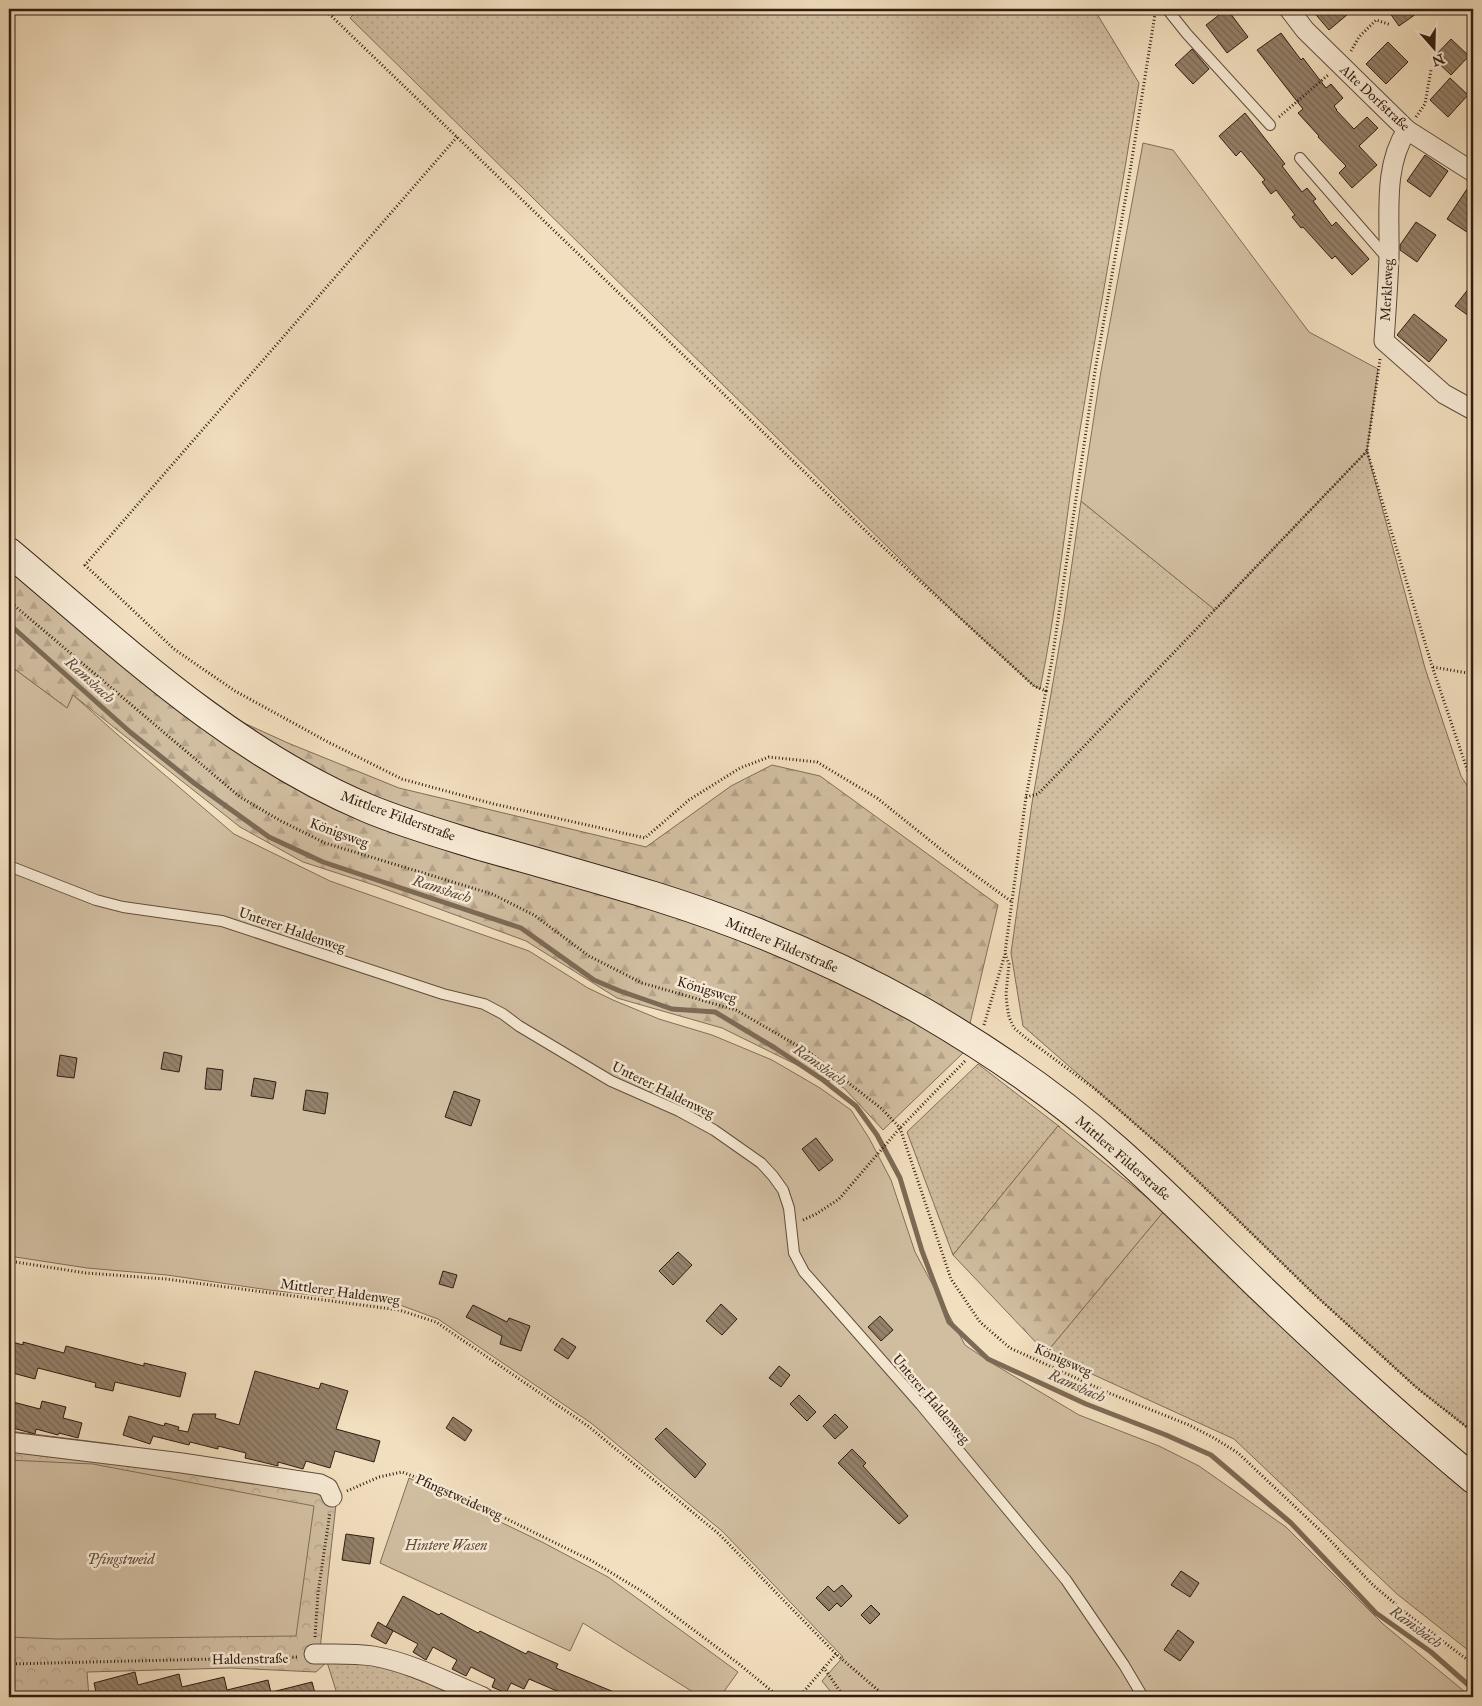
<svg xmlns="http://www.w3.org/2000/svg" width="1482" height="1706" font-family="'IM FELL Great Primer',serif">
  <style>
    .grass { fill: url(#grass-dots); stroke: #816e59 }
    .forest { fill: url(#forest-firs); stroke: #816e59 }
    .park { fill: url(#park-crowns); stroke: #816e59 }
    .garden { fill: #d1bea1; stroke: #816e59 }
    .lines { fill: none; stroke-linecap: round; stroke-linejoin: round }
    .stream { stroke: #7d6a56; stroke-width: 5 }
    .building { fill: url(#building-back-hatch); stroke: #311d11 }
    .service-casing { stroke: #614e3c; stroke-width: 12 }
    .minor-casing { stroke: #614e3c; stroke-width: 21 }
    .secondary-casing { stroke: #311d11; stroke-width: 30 }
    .path { stroke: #311d11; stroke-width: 3; stroke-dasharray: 1 2.5; stroke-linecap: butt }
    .service { stroke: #f7ead5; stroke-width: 10 }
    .minor { stroke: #f7ead5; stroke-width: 19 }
    .secondary { stroke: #f7ead5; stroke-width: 28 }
    .labels { text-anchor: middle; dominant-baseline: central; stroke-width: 5; stroke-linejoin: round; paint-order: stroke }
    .street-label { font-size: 14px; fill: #311d11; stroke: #f7ead5 }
    .park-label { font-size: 14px; font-style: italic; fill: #614d3c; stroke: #f7ead5 }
    .water-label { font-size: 15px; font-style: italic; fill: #5d4a39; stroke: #f7ead5 }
  </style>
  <defs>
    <pattern id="grass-dots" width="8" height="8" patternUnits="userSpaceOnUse" patternTransform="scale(1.25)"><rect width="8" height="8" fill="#d1bea1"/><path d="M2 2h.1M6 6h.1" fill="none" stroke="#b4a38a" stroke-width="1.8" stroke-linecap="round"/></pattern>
    <pattern id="forest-firs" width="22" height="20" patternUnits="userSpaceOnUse" patternTransform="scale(1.25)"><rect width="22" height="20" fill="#d1bea1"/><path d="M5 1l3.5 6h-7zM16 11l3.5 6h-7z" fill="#b4a38a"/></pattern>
    <pattern id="park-crowns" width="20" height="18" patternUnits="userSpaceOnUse" patternTransform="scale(1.25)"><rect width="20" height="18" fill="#d1bea1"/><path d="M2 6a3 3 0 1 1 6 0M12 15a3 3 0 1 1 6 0" fill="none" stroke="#b4a38a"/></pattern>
    <pattern id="building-back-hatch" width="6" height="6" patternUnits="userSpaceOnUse" patternTransform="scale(1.25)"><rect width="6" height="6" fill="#95826b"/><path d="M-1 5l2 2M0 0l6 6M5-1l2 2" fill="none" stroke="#7a6a57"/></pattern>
  </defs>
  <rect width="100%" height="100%" fill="#f2dfbf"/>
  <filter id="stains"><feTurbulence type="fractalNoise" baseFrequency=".004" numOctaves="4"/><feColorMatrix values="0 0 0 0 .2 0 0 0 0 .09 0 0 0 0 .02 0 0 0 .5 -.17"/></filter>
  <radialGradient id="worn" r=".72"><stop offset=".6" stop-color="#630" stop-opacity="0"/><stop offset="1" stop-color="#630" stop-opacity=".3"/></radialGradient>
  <!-- grass -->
  <g class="grass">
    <path d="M359 9H1094L1139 83C1120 203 1097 322 1078 442 1065 524 1057 608 1040 689L1034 686 958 616 350 18Z"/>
    <path d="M1367 451 1425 668 1461 776 1473 795V1432L1417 1388 1315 1295 1172 1156 1023 1026 1011 953 1032 803 1064 619 1081 501 1215 610Z"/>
    <path d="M978 1064 1060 1127 1058 1126 953 1255 907 1132Z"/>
    <path d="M1164 1211 1473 1490V1654L1397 1594 1234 1439 1046 1353Z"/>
    <path d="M327 1662 374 1664 418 1678 462 1697H338Z"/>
  </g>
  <!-- forest -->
  <g class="forest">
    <path d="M9 568 233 718 288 743 399 788 646 847 731 786 772 765 820 776 998 905 963 1053 883 1130 844 1088 722 1028 617 998 526 941 377 886 303 862 240 827 73 695 67 708 9 665Z"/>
    <path d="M1058 1126 1164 1211 1046 1353 953 1255Z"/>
  </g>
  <!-- park -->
  <path class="park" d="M9 1431 112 1444 328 1480 338 1486 320 1649 327 1662 316 1672 231 1668 87 1672 89 1697H9Z"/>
  <!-- garden -->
  <g class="garden">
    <path d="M1143 143 1173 150 1309 332 1378 369 1367 451 1215 610 1081 501 1101 371Z"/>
    <path d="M9 665 67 708 73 695 118 735 234 834 330 881 529 951 588 988 613 1000 659 1019 712 1035 772 1060 820 1088 851 1110 869 1138 891 1180 915 1252 965 1345 990 1362 1079 1415 1159 1446 1199 1466 1286 1527 1383 1624 1471 1697H835L822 1681 843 1657 722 1531 591 1423 438 1319 400 1305 269 1290 167 1275 87 1268 9 1256Z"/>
    <path d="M9 1460 93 1464 314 1506 296 1636 58 1639 9 1637Z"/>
    <path d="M409 1478 542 1542 608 1577 738 1672 720 1697H701L583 1623 570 1651 380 1563Z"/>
  </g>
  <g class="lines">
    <!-- stream -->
    <path class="stream" d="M9 624 130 732 194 783 269 837 323 862 521 928 594 980 620 991 672 1009 715 1012 775 1048 823 1080 856 1106 877 1135 900 1178 922 1251 949 1322 988 1359 1086 1404 1166 1435 1211 1455 1291 1523 1376 1613 1431 1652 1473 1689"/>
  </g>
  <!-- building -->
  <g class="building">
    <path d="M1227 9 1248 37 1227 53 1206 25Z"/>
    <path d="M1311 9H1354L1329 30Z"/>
    <path d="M1387 9H1423L1399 26Z"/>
    <path d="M1281 33 1301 60 1303 58 1326 88 1331 84 1343 98 1334 106 1337 110H1336L1354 129 1367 117 1378 128 1359 146 1377 165 1352 188 1339 173 1346 166 1318 137 1319 136 1298 113 1303 109 1257 50Z"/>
    <path d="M1451 39 1469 56 1451 75 1433 58Z"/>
    <path d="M1388 42 1408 62 1386 84 1366 64Z"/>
    <path d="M1192 49 1209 69 1193 84 1175 65Z"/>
    <path d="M1450 78 1468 95 1448 117 1430 100Z"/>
    <path d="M1245 113 1285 164 1282 166 1302 192 1307 188 1316 199 1313 201 1332 226 1336 222 1369 259 1352 275 1335 256 1332 259 1303 227 1301 228 1292 217 1295 215 1276 190 1271 194 1262 182 1265 180 1241 151 1236 156 1219 136Z"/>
    <path d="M1425 155 1448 171 1430 197 1407 181Z"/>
    <path d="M1471 183H1473V236L1447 219Z"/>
    <path d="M1416 222 1436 235 1417 262 1400 250V245Z"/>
    <path d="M1473 283V319L1455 306Z"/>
    <path d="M1414 314 1447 340 1429 362 1397 335Z"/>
    <path d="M164 1052 182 1056 179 1072 161 1069Z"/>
    <path d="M60 1055 77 1058 74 1078 57 1076Z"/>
    <path d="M207 1068 223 1070 221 1090 205 1089Z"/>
    <path d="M254 1078 276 1082 273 1099 251 1096Z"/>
    <path d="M306 1090 328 1093 325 1114 303 1110Z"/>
    <path d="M454 1091 480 1100 471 1126 445 1117Z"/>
    <path d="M816 1138 833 1160 819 1171 802 1149Z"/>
    <path d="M678 1252 692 1265 673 1285 659 1271Z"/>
    <path d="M443 1271 457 1275 453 1288 439 1284Z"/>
    <path d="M721 1304 737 1319 722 1335 706 1321Z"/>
    <path d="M473 1305 507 1322 509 1318 530 1326 521 1351 500 1344 502 1336 466 1317Z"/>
    <path d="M880 1316 893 1330 881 1341 868 1327Z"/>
    <path d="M562 1338 576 1347 568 1359 554 1350Z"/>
    <path d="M9 1341 23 1345V1342L64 1353 66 1346 144 1366V1363L186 1373 180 1397 115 1382 113 1391 95 1387 96 1383 38 1368 35 1379 9 1372Z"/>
    <path d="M779 1366 790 1375 781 1387 769 1378Z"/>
    <path d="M255 1371 319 1389 321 1383 348 1391 336 1429 380 1441 374 1462 335 1451 330 1468 306 1461 303 1469 278 1462V1466L262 1462 245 1458 246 1453 218 1446V1449L190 1442 189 1445 153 1436 150 1444 123 1435 129 1416 164 1426 165 1423 179 1427 178 1430 188 1432 193 1414H216L215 1418 239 1425Z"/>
    <path d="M799 1395 816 1412 807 1421 790 1404Z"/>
    <path d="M9 1401 40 1409 42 1401 66 1407 63 1418 82 1423 78 1438 59 1433 58 1435 36 1429 35 1434 9 1427Z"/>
    <path d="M835 1414 848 1427 835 1439 823 1426Z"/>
    <path d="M453 1417 472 1430 465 1441 446 1428Z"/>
    <path d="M666 1428 706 1464 695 1478 655 1439Z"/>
    <path d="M852 1449 866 1463 863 1466 908 1516 899 1524 838 1463Z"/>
    <path d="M346 1534 374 1538 370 1564 342 1560Z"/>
    <path d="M1181 1571 1199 1583 1190 1597 1171 1585Z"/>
    <path d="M842 1585 852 1596 841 1607 837 1603 829 1611 816 1598 828 1586 834 1592Z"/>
    <path d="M403 1596 439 1615 441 1613 478 1633 480 1631 526 1654 528 1651 558 1664 556 1668 626 1697H563L564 1694 529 1679 524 1689 511 1683 506 1693 492 1687 495 1679 471 1667 466 1676 452 1669 457 1660 433 1647 426 1660 413 1652 418 1644 386 1627Z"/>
    <path d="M871 1605 880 1614 870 1624 861 1615Z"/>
    <path d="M378 1622 393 1631 386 1644 371 1636Z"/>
    <path d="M1178 1630 1194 1642 1180 1661 1164 1650Z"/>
    <path d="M135 1672 138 1685 179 1674 182 1687 224 1677 227 1690 268 1680 272 1697H97L94 1683Z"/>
    <path d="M312 1682 316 1697H273L272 1692Z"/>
  </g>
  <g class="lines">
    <defs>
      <g id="service">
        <path d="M1167 9 1187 34 1270 125"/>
        <path d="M1300 158 1388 259"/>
        <path d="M9 866 96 900 123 907 222 921 443 994 484 1004 503 1014 519 1026 611 1081 679 1111 714 1130 761 1163 773 1176 783 1190 789 1208 794 1253 804 1272 921 1405 1066 1580 1124 1665 1143 1697"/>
      </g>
      <g id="minor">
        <path d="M1289 9 1305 30 1407 130 1473 172"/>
        <path d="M1407 130C1383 166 1390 215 1389 257 1388 285 1386 313 1384 341L1444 394 1473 410"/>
        <path d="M9 1442 182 1463 320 1484 328 1488 332 1497"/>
        <path d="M314 1654C334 1654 354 1653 373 1656 412 1663 447 1682 483 1697"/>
      </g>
      <path id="secondary" d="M9 552C121 646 230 750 367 808 405 824 445 835 484 847 541 863 598 879 654 896 747 925 837 963 922 1011 989 1050 1058 1097 1116 1149 1167 1194 1214 1243 1263 1290 1331 1355 1401 1419 1473 1479"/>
    </defs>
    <!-- service casing -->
    <use href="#service" class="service-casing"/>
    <!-- minor casing -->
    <use href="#minor" class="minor-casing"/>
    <!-- secondary casing -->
    <use href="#secondary" class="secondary-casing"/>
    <!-- path -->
    <g class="path">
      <path d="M324 9 871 536 1034 686 1046 691 1026 797 1005 953 1009 964 1006 994 1007 1005 1009 1017 1014 1028 1026 1038 1095 1089 1172 1156 1315 1295 1417 1388 1473 1432"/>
      <path d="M332 15 338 9"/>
      <path d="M1351 51 1359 37 1376 20 1391 25"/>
      <path d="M1279 117 1328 75"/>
      <path d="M1416 117 1425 104 1431 70"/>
      <path d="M457 137 85 565 174 649 235 691 328 742 402 779 494 804 645 838 689 800 740 768 769 757 817 762 877 798 953 859 1012 902"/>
      <path d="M1380 359 1367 451 1432 666 1468 772 1473 781"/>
      <path d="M9 601 240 797 281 821 325 843 492 894 534 915 589 956 642 983 736 1010 810 1053 882 1109 900 1128 951 1279 980 1322 1010 1348 1109 1393 1189 1425 1214 1438 1238 1453 1323 1533 1373 1585 1411 1617 1473 1664"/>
      <path d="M1433 667 1473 674"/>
      <path d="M1046 691 1052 660 1095 371 1128 184 1155 14"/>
      <path d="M1026 797 1038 794 1066 765 1367 451"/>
      <path d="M984 1025 1005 954"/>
      <path d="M803 1220 816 1214 839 1199 900 1128 965 1061"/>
      <path d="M9 1261 86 1273 166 1279 399 1310 436 1322 588 1426 719 1534 836 1654 886 1697"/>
      <path d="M347 1491 379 1477 402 1472 442 1487 592 1561 643 1592 739 1664 779 1697"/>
      <path d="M315 1637 318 1593 330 1512"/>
      <path d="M836 1654 824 1668 844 1697"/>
      <path d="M9 1664 298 1657"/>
      <path d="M799 1697 824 1668"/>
    </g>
    <!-- service -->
    <use href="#service" class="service"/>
    <!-- minor -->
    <use href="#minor" class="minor"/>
    <!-- secondary -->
    <use href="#secondary" class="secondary"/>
  </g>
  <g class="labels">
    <!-- street labels -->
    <g class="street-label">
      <text transform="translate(1375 98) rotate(43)">Alte Dorfstraße</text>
      <text transform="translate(1387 290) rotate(-87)">Merkleweg</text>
      <text transform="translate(398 816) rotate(20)">Mittlere Filderstraße</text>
      <text transform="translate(339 833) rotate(20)">Königsweg</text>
      <text transform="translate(292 930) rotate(19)">Unterer Haldenweg</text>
      <text transform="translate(782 945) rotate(23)">Mittlere Filderstraße</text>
      <text transform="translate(707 990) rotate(17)">Königsweg</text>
      <text transform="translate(663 1090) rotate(26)">Unterer Haldenweg</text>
      <text transform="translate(1123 1158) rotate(41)">Mittlere Filderstraße</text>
      <text transform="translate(340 1292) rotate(8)">Mittlerer Haldenweg</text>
      <text transform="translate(1063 1360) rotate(24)">Königsweg</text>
      <text transform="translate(931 1399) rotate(50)">Unterer Haldenweg</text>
      <text transform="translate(459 1497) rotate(24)">Pfingstweideweg</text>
      <text transform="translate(250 1659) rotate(-1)">Haldenstraße</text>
    </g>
    <!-- park labels -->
    <g class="park-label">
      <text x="446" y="1545">Hintere Wasen</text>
      <text x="121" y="1559">Pfingstweid</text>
    </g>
    <!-- water labels -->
    <g class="water-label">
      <text transform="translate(90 680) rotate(42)">Ramsbach</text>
      <text transform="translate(442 889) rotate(18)">Ramsbach</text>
      <text transform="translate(820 1065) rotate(35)">Ramsbach</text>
      <text transform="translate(1077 1386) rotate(24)">Ramsbach</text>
      <text transform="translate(1416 1627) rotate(36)">Ramsbach</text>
    </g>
  </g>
  <!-- margin -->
  <rect width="1482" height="1706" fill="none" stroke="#f2dfbf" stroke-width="30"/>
  <rect x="10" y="10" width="1462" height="1686" fill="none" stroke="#311d11" stroke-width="2.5"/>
  <rect x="15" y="15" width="1452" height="1676" fill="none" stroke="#311d11"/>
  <!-- north arrow -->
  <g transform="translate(1434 48) rotate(160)" stroke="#f7ead5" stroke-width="4" paint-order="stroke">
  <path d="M0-4L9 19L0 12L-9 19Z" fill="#311d11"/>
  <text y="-8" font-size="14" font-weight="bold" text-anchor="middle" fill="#311d11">N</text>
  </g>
  <rect width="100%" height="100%" filter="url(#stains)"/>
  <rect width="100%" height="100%" fill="url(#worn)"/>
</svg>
